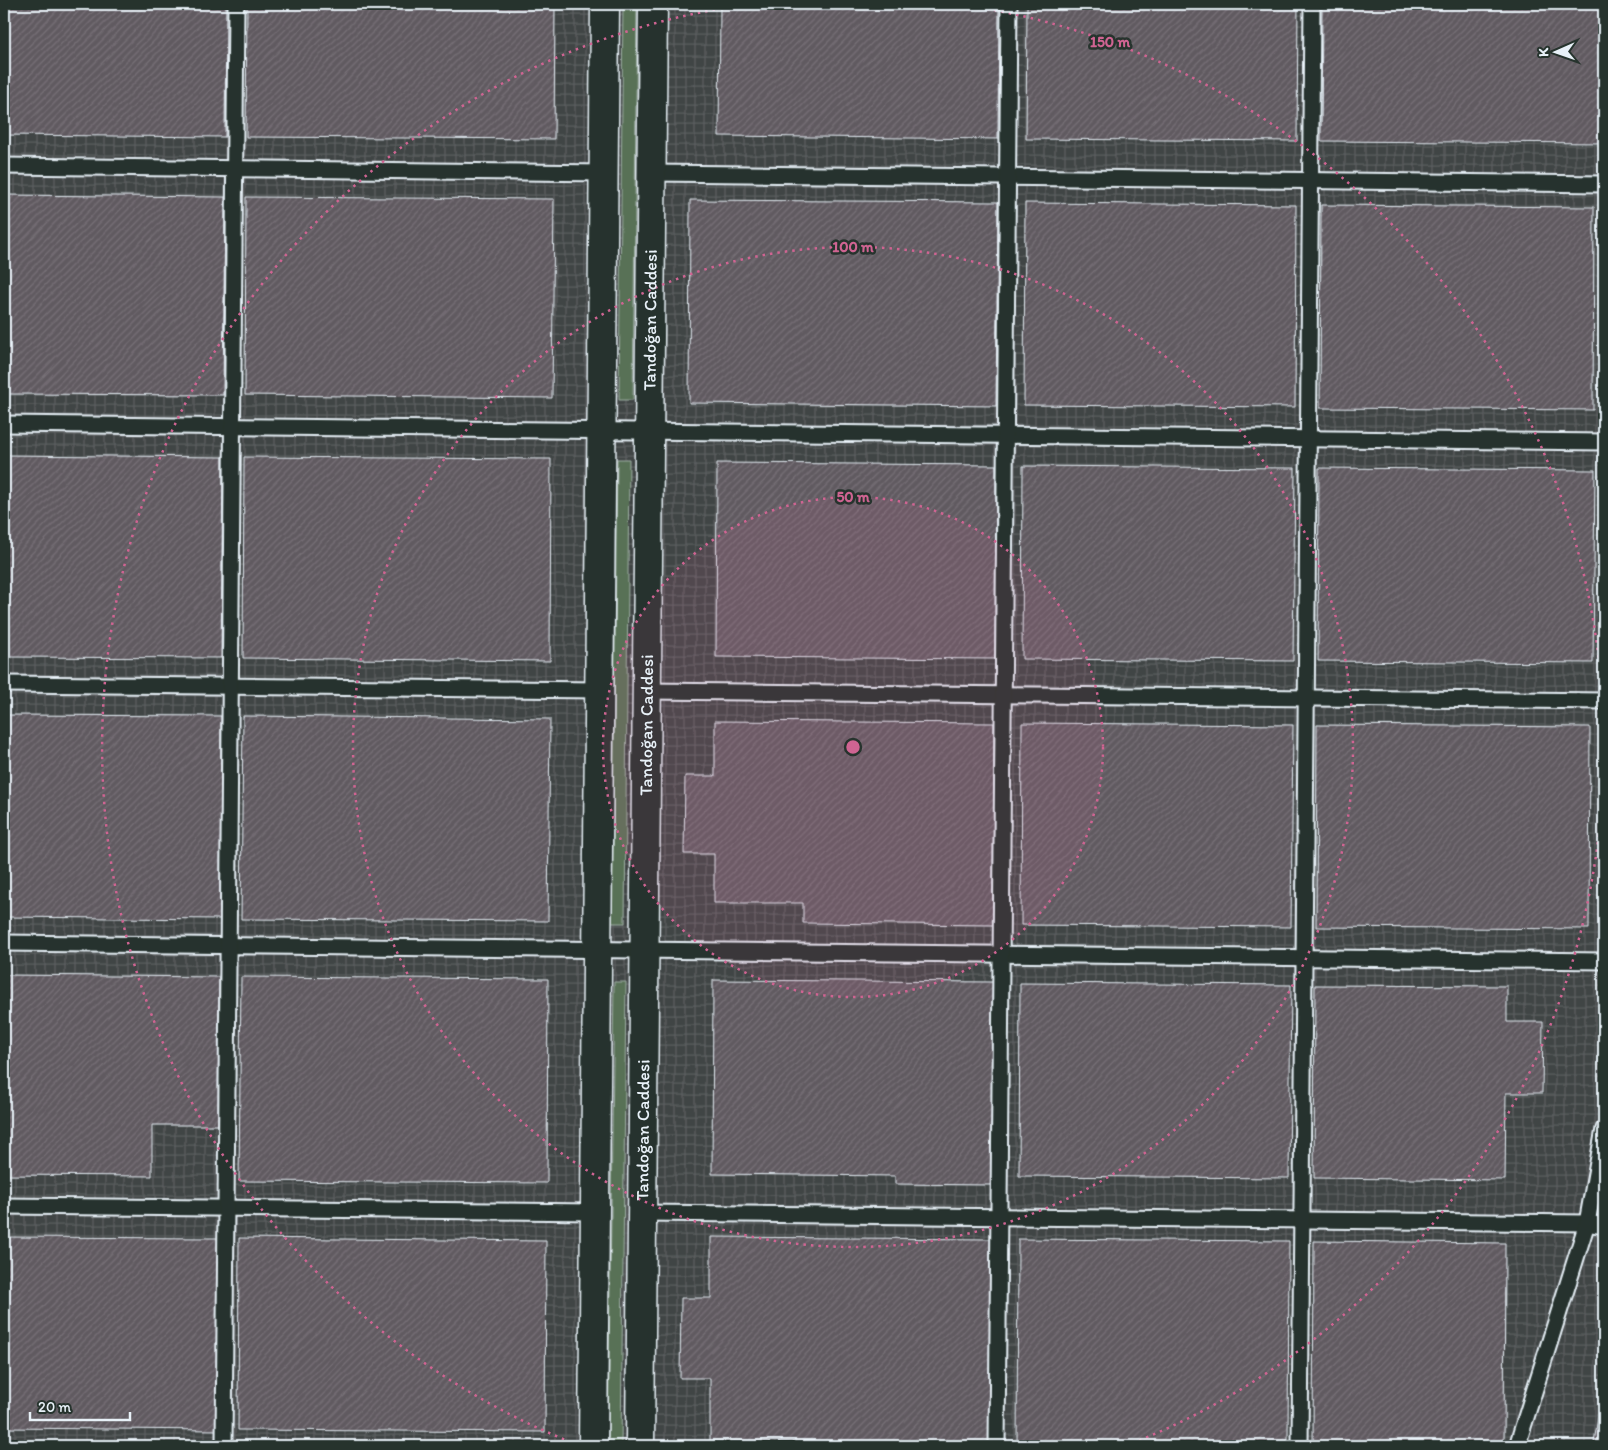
<svg xmlns="http://www.w3.org/2000/svg" width="1608" height="1450" font-family="Itim,sans-serif">
  <style>
    .industrial { fill: url(#industrial-grid) }
    .green { fill: #597156; stroke: #a0b1a7 }
    .building { fill: url(#building-hatch); stroke: #e8f1f8 }
    .lines { fill: none; stroke-linecap: round; stroke-linejoin: round }
    .service-casing { stroke: #e8f1f8; stroke-width: 19 }
    .tertiary-casing { stroke: #e8f1f8; stroke-width: 31 }
    .service { stroke: #26332d; stroke-width: 15 }
    .tertiary { stroke: #26332d; stroke-width: 28 }
    .ring { fill: none; stroke: #cf6492; stroke-width: 2.5; stroke-dasharray: 2.5 5 }
    .labels { text-anchor: middle; dominant-baseline: central; stroke-width: 5; stroke-linejoin: round; paint-order: stroke }
    .street-label { font-size: 18px; fill: #e8f1f8; stroke: #26332d }
    .centre { fill: #cf6492; stroke: #26332d; stroke-width: 2.5 }
    .ring-label { font-size: 15px; text-anchor: middle; font-weight: bold; fill: #cf6492; stroke: #26332d; stroke-width: 5; stroke-linejoin: round; paint-order: stroke }
  </style>
  <defs>
    <pattern id="industrial-grid" width="8" height="8" patternUnits="userSpaceOnUse" patternTransform="scale(1.25)"><rect width="8" height="8" fill="#404444"/><path d="M0 4h8M4 0v8" fill="none" stroke="#5c5f60"/></pattern>
    <pattern id="building-hatch" width="6" height="6" patternUnits="userSpaceOnUse" patternTransform="scale(1.25)"><rect width="6" height="6" fill="#615a61"/><path d="M-1 1l2-2M0 6l6-6M5 7l2-2" fill="none" stroke="#787278"/></pattern>
  </defs>
  <rect width="100%" height="100%" fill="#323b37"/>
  <filter id="ink" filterUnits="userSpaceOnUse"><feTurbulence type="fractalNoise" baseFrequency=".02" numOctaves="2"/><feDisplacementMap in="SourceGraphic" scale="10" xChannelSelector="R" yChannelSelector="G"/><feConvolveMatrix kernelMatrix="1 2 1 2 8 2 1 2 1" color-interpolation-filters="sRGB"/></filter>
  <g filter="url(#ink)">
    <!-- industrial -->
    <rect class="industrial" x="4" y="4" width="1600" height="1442"/>
    <!-- green -->
    <g class="green">
      <path d="M623 4H637L633 400H619Z"/>
      <path d="M617 459H629L625 923H612Z"/>
      <path d="M614 982H626L621 1446H608Z"/>
    </g>
    <!-- building -->
    <g class="building">
      <path d="M4 4H226L225 137 4 135Z"/>
      <path d="M247 4H555L554 139 246 137Z"/>
      <path d="M720 4H999L998 139 719 136Z"/>
      <path d="M1027 4H1298L1297 141 1026 139Z"/>
      <path d="M1322 4H1604V143L1321 141Z"/>
      <path d="M4 195 225 197 223 395 4 394Z"/>
      <path d="M246 197 554 199 552 398 245 395Z"/>
      <path d="M690 200 998 202 996 406 689 403Z"/>
      <path d="M1025 203 1296 205 1295 407 1024 405Z"/>
      <path d="M1321 205 1594 207 1593 410 1320 408Z"/>
      <path d="M4 455 223 457 221 658 4 657Z"/>
      <path d="M244 457 551 459 550 661 243 658Z"/>
      <path d="M717 463 996 465 995 659 716 657Z"/>
      <path d="M1023 466 1295 468 1293 661 1022 659Z"/>
      <path d="M1319 468 1595 470 1593 663 1318 661Z"/>
      <path d="M4 715 221 716 220 919 4 917Z"/>
      <path d="M243 716 550 719 548 921 241 919Z"/>
      <path d="M715 721 994 723 993 925 803 923V903H714V854H684L685 776H715Z"/>
      <path d="M1022 723 1293 725 1291 927 1021 925Z"/>
      <path d="M1317 725 1590 727 1589 929 1316 927Z"/>
      <path d="M4 975 219 977 218 1125H152V1176L4 1175Z"/>
      <path d="M241 977 548 979 547 1183 239 1181Z"/>
      <path d="M713 980 993 982 991 1185 895 1184V1176L712 1174Z"/>
      <path d="M1020 983 1291 985 1289 1178 1019 1176Z"/>
      <path d="M1315 985 1507 986V1022H1543L1542 1093H1506L1505 1180 1314 1178Z"/>
      <path d="M4 1237 218 1238 216 1430 4 1428Z"/>
      <path d="M711 1237 991 1239 989 1443 710 1441V1378H680L681 1298H711Z"/>
      <path d="M239 1238 546 1241 545 1432 238 1430Z"/>
      <path d="M1018 1239 1289 1241 1288 1445 1017 1443Z"/>
      <path d="M1314 1241 1505 1243 1504 1446 1313 1445Z"/>
      <path d="M1604 1382V1443L1594 1442Z"/>
    </g>
    <g class="lines">
      <defs>
        <g id="service">
          <path d="M4 166 604 173"/>
          <path d="M651 173 1604 184"/>
          <path d="M4 424 1604 442"/>
          <path d="M4 684 600 690"/>
          <path d="M646 691 1604 701"/>
          <path d="M4 943 1604 961"/>
          <path d="M4 1206 595 1212"/>
          <path d="M642 1213 1587 1223 1604 1226"/>
          <path d="M224 1446 236 4"/>
          <path d="M997 1446 1009 4"/>
          <path d="M1300 1446 1312 4"/>
          <path d="M1517 1446 1587 1223 1604 1129"/>
        </g>
        <g id="tertiary">
          <path d="M593 1446 605 4"/>
          <path id="s1" d="M640 1446 653 4"/>
        </g>
      </defs>
      <!-- service casing -->
      <use href="#service" class="service-casing"/>
      <!-- tertiary casing -->
      <use href="#tertiary" class="tertiary-casing"/>
      <!-- service -->
      <use href="#service" class="service"/>
      <!-- tertiary -->
      <use href="#tertiary" class="tertiary"/>
    </g>
  </g>
  <!-- distance rings -->
  <circle cx="853" cy="747" r="250" fill="#cf6492" fill-opacity=".12"/>
  <g class="ring">
    <circle cx="853" cy="747" r="250"/>
    <circle cx="853" cy="747" r="500"/>
    <path d="M578 1445A750 750 0 0 1 749 4M957 4A750 750 0 0 1 1128 1445"/>
  </g>
  <g class="labels">
    <!-- street labels -->
    <g class="street-label">
      <text stroke="none"><textPath href="#s1" startOffset="1126">Tandoğan Caddesi</textPath></text>
      <text stroke="none"><textPath href="#s1" startOffset="721">Tandoğan Caddesi</textPath></text>
      <text stroke="none"><textPath href="#s1" startOffset="316">Tandoğan Caddesi</textPath></text>
    </g>
  </g>
  <circle cx="853" cy="747" r="8" class="centre"/>
  <g class="ring-label">
    <text x="1110" y="47">150 m</text>
    <text x="853" y="252">100 m</text>
    <text x="853" y="502">50 m</text>
  </g>
  <!-- margin -->
  <rect width="1608" height="1450" fill="none" stroke="#26332d" stroke-width="20"/>
  <rect x="10" y="10" width="1588" height="1430" fill="none" stroke="#e8f1f8" stroke-width="2" filter="url(#ink)"/>
  <!-- north arrow -->
  <g transform="translate(1556 52) rotate(268)" stroke="#26332d" stroke-width="4" paint-order="stroke">
  <path d="M0-4L9 19L0 12L-9 19Z" fill="#e8f1f8"/>
  <text y="-8" font-size="14" font-weight="bold" text-anchor="middle" fill="#e8f1f8">K</text>
  </g>
  <!-- scale -->
  <path d="M30 1412v8h100v-8" fill="none" stroke="#e8f1f8" stroke-width="2.5"/>
  <text x="38" y="1412" font-size="15" fill="#e8f1f8" stroke="#26332d" stroke-width="4" paint-order="stroke">20 m</text>
</svg>
